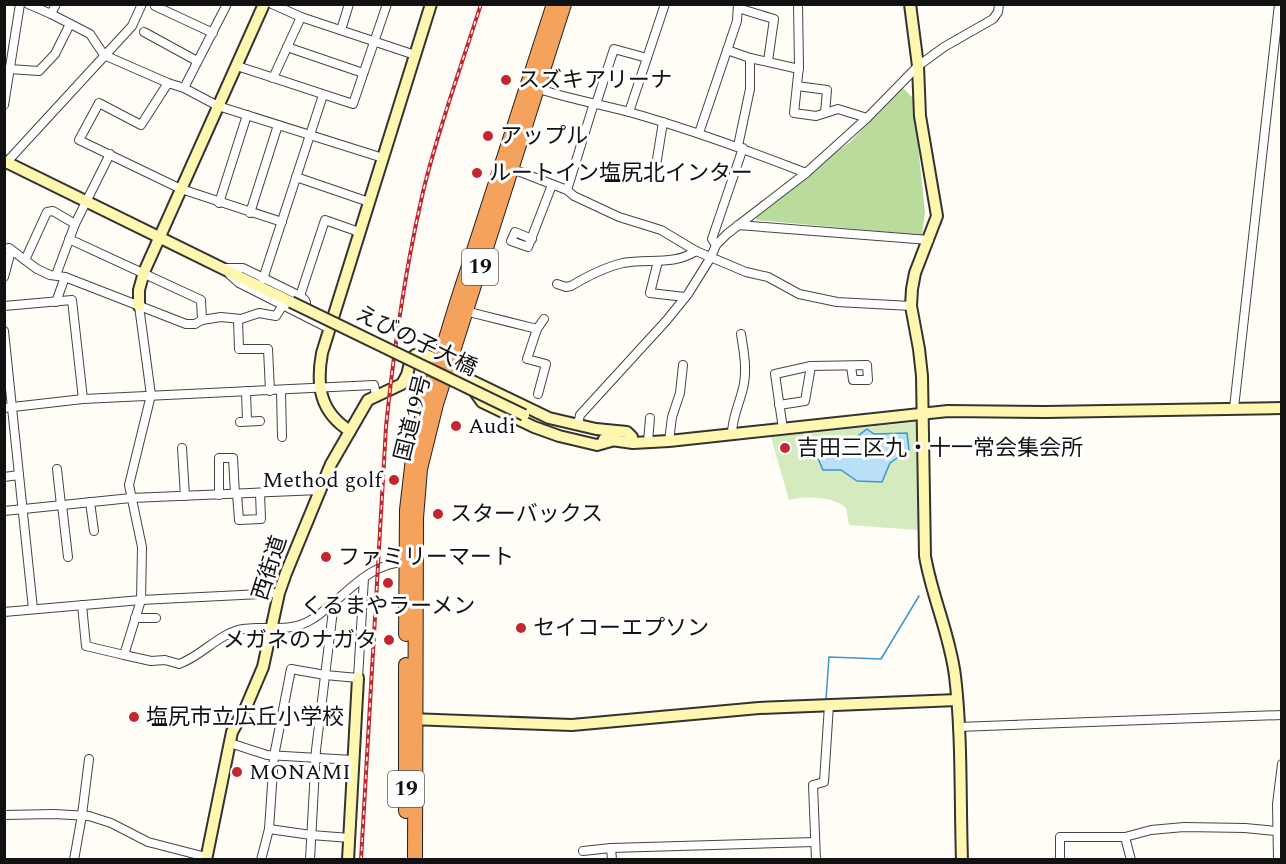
<svg xmlns="http://www.w3.org/2000/svg" width="1286" height="864" font-family="Spectral,'Noto Sans JP',serif">
  <style>
    .green { fill: #d5ebbd }
    .forest { fill: #b9dc9c }
    .water { fill: #b9e0f7; stroke: #3f96cf; stroke-width: 1.5 }
    .lines { fill: none; stroke-linecap: round; stroke-linejoin: round }
    .stream { stroke: #3f96cf; stroke-width: 1.5 }
    .street-casing { stroke: #444; stroke-width: 10 }
    .secondary-casing { stroke: #333; stroke-width: 14 }
    .highway-casing { stroke: #222; stroke-width: 16 }
    .street { stroke: #fff; stroke-width: 8 }
    .secondary { stroke: #fff6b0; stroke-width: 10 }
    .highway { stroke: #f5a25d; stroke-width: 14 }
    .rail-casing { stroke: #c4262e; stroke-width: 4 }
    .rail { stroke: #fff; stroke-width: 1.5; stroke-dasharray: 4.5; stroke-linecap: butt }
    .secondary-bridge-casing { stroke: #333; stroke-width: 14; stroke-linecap: butt }
    .secondary-bridge { stroke: #fff6b0; stroke-width: 10 }
    .poi-dot { fill: #c4262e; stroke: #fff; stroke-width: 2 }
    .labels { text-anchor: middle; dominant-baseline: central; stroke-width: 6; stroke-linejoin: round; paint-order: stroke }
    .shield { fill: #fff; stroke: #585858; stroke-width: 1.5 }
    .shield-label { font-size: 21px; font-weight: bold; fill: #111 }
    .poi-label { font-size: 22px; fill: #111; stroke: #fff; text-anchor: start }
    .street-label { font-size: 22px; fill: #111; stroke: #fff }
  </style>
  <rect width="100%" height="100%" fill="#fffdf5"/>
  <!-- green -->
  <path class="green" d="M915 422 920 425 918 528 917 530 849 525 846 508C832 496 806 496 789 500L771 437Z"/>
  <!-- forest -->
  <path class="forest" d="M903 88 913 98 925 212 922 235 756 220 757 211 850 142Z"/>
  <!-- water -->
  <path class="water" d="M867 429 874 434 907 433 909 450 890 463 882 482 857 481 841 470H823L813 447 816 442 855 438Z"/>
  <g class="lines">
    <!-- stream -->
    <path class="stream" d="M826 699 829 657 881 659 919 596"/>
    <defs>
      <g id="street">
        <path d="M28 4 51 14 90 34 104 55 168 83 184 88 218 106 383 158"/>
        <path d="M272 4 301 17 415 55"/>
        <path d="M798 4 799 66 794 113 816 116 838 109 867 118"/>
        <path d="M155 6 213 33"/>
        <path d="M738 8 774 19 768 61"/>
        <path d="M51 14 56 4"/>
        <path d="M341 30 349 4"/>
        <path d="M144 32 197 61"/>
        <path d="M287 47 363 73"/>
        <path d="M727 50 750 58 799 69"/>
        <path d="M237 66 353 104 387 4"/>
        <path d="M9 69 39 71 55 54 70 24"/>
        <path d="M273 78 301 17"/>
        <path d="M168 83 141 125 99 103 79 140 181 189 282 222"/>
        <path d="M797 86 827 90 825 113"/>
        <path d="M184 88 227 4"/>
        <path d="M536 88C566 98 598 104 629 112 689 129 747 150 806 173"/>
        <path d="M596 104 614 49 647 58"/>
        <path d="M4 105 20 4"/>
        <path d="M629 112 665 4"/>
        <path d="M699 133 737 21 738 4"/>
        <path d="M738 146 750 89V58"/>
        <path d="M5 164 132 26 142 4"/>
        <path d="M510 168 567 190 574 196 619 217 661 230 696 251 746 272 768 277 799 294 837 302 911 306"/>
        <path d="M296 177 369 202"/>
        <path d="M654 178 663 122"/>
        <path d="M567 190 594 103"/>
        <path d="M219 203 247 115"/>
        <path d="M250 213 278 125"/>
        <path d="M738 225 929 240"/>
        <path d="M69 239 201 300 202 320"/>
        <path d="M532 239 515 232 511 241 528 247 552 185"/>
        <path d="M716 245 712 239 743 148"/>
        <path d="M4 249 9 248 37 269 50 275 65 277 186 324H195L202 320 221 317 241 319 259 313 276 316 283 305"/>
        <path d="M25 260 47 212 53 211 75 224"/>
        <path d="M658 261 650 293 685 297"/>
        <path d="M223 268H243L300 296C307 300 307 304 305 311"/>
        <path d="M56 275 75 224 110 154"/>
        <path d="M230 275 239 283 328 328"/>
        <path d="M4 277 11 251"/>
        <path d="M263 279 323 95"/>
        <path d="M557 284 566 287 571 286C586 277 606 267 623 263 648 258 673 266 696 251"/>
        <path d="M300 296 325 220 359 232"/>
        <path d="M56 302 65 277"/>
        <path d="M4 306 72 300 83 399"/>
        <path d="M139 306 151 395 129 485 142 547 141 600 124 655 151 661 165 660 179 664C202 656 219 633 243 629 268 625 291 634 314 618 343 599 368 562 406 562"/>
        <path d="M465 311 537 329 544 319"/>
        <path d="M238 319 239 349H268L270 391"/>
        <path d="M537 329 527 359 546 364 538 394"/>
        <path d="M4 331 33 609"/>
        <path d="M281 390 282 437"/>
        <path d="M246 391 247 421"/>
        <path d="M779 405 805 401 811 366"/>
        <path d="M4 408 83 399 374 385 376 395"/>
        <path d="M1234 408 1279 4"/>
        <path d="M240 422 260 421"/>
        <path d="M578 424 580 415 666 321 688 294 711 257 716 245 727 234 806 173 867 118 918 66 944 47 993 19 998 12 999 4"/>
        <path d="M783 429 775 374 811 366 867 365 868 380H853L851 366"/>
        <path d="M732 434C732 419 738 407 742 392 748 372 744 353 741 334"/>
        <path d="M669 441 672 417 680 393 683 365"/>
        <path d="M648 442 650 418"/>
        <path d="M182 448 185 496"/>
        <path d="M57 469 61 505"/>
        <path d="M4 477 19 475"/>
        <path d="M237 494 239 520 261 519 260 493"/>
        <path d="M219 495V458H233L235 494"/>
        <path d="M90 502 94 531"/>
        <path d="M62 505 68 557"/>
        <path d="M4 511 131 498 320 490"/>
        <path d="M82 605 86 646 124 655"/>
        <path d="M4 612 141 600 279 593"/>
        <path d="M135 618H156"/>
        <path d="M958 727 1282 715"/>
        <path d="M230 743 267 755 353 760"/>
        <path d="M4 815 54 814 89 816 111 823 148 842 206 857"/>
        <path d="M269 829 311 835 350 838"/>
        <path d="M1125 837 1131 860"/>
        <path d="M611 848 612 860"/>
        <path d="M583 851 611 848 815 842"/>
        <path d="M74 860 82 815 89 759"/>
        <path d="M261 860 269 829 274 756 291 669 325 675 358 678 364 578"/>
        <path d="M310 860 316 750 334 602"/>
        <path d="M816 860 813 785 824 782 829 705"/>
        <path d="M1060 860V837H1125L1151 830 1184 827 1245 828 1276 831"/>
        <path d="M1278 860 1277 804 1282 764"/>
      </g>
      <g id="secondary">
        <path d="M910 4 918 66 920 116 937 216 915 273 912 289 911 306 919 349 922 376 925 556C932 597 950 635 955 676 962 734 960 800 962 860"/>
        <path d="M4 161 291 302"/>
        <path d="M139 306V290L144 272 264 4"/>
        <path d="M468 379 549 418 596 429 627 432 632 437 633 443"/>
        <path d="M350 431C320 412 316 386 322 353L431 4"/>
        <path d="M604 439 633 443 669 441 948 411 1046 412 1282 408"/>
        <path d="M410 719 572 725 759 708 957 700"/>
        <path d="M206 860 232 732 246 707 263 667 279 593 286 573 331 464 368 400 402 384 407 375 411 359 415 355 423 354 439 360 462 374 482 402 534 427 559 436 597 445 611 441"/>
        <path d="M348 860 358 678"/>
      </g>
      <g id="highway">
        <path d="M406 634 407 510 415 441 455 309 554 4"/>
        <path d="M406 811V665"/>
        <path d="M415 860 416 518 420 469 436 404 564 4"/>
      </g>
    </defs>
    <!-- street casing -->
    <use href="#street" class="street-casing"/>
    <!-- secondary casing -->
    <use href="#secondary" class="secondary-casing"/>
    <!-- highway casing -->
    <use href="#highway" class="highway-casing"/>
    <!-- street -->
    <use href="#street" class="street"/>
    <!-- secondary -->
    <use href="#secondary" class="secondary"/>
    <!-- highway -->
    <use href="#highway" class="highway"/>
    <defs>
      <path id="rail" d="M361 860 386 427C394 348 405 270 423 192 438 129 461 67 481 4"/>
    </defs>
    <!-- rail casing -->
    <use href="#rail" class="rail-casing"/>
    <!-- rail -->
    <use href="#rail" class="rail"/>
    <defs>
      <path id="secondary-bridge" d="M291 302 524 415"/>
    </defs>
    <!-- secondary-bridge casing -->
    <use href="#secondary-bridge" class="secondary-bridge-casing"/>
    <!-- secondary-bridge -->
    <use href="#secondary-bridge" class="secondary-bridge"/>
  </g>
  <!-- markers -->
  <g class="poi-dot">
    <circle cx="506" cy="80" r="6"/>
    <circle cx="488" cy="136" r="6"/>
    <circle cx="477" cy="173" r="6"/>
    <circle cx="456" cy="426" r="6"/>
    <circle cx="785" cy="448" r="6"/>
    <circle cx="394" cy="480" r="6"/>
    <circle cx="438" cy="514" r="6"/>
    <circle cx="326" cy="557" r="6"/>
    <circle cx="388" cy="583" r="6"/>
    <circle cx="521" cy="628" r="6"/>
    <circle cx="389" cy="640" r="6"/>
    <circle cx="134" cy="717" r="6"/>
    <circle cx="237" cy="772" r="6"/>
  </g>
  <g class="labels">
    <!-- shield labels -->
    <g class="shield">
      <rect x="462" y="249" width="36" height="36" rx="4.5"/>
      <rect x="388" y="771" width="36" height="36" rx="4.5"/>
    </g>
    <g class="shield-label">
      <text x="480" y="267">19</text>
      <text x="406" y="789">19</text>
    </g>
    <!-- poi labels -->
    <g class="poi-label">
      <text x="518" y="80">スズキアリーナ</text>
      <text x="500" y="136">アップル</text>
      <text x="489" y="173">ルートイン塩尻北インター</text>
      <text x="468" y="426">Audi</text>
      <text x="797" y="448">吉田三区九・十一常会集会所</text>
      <text x="382" y="480" text-anchor="end">Method golf</text>
      <text x="450" y="514">スターバックス</text>
      <text x="338" y="557">ファミリーマート</text>
      <text x="388" y="606" text-anchor="middle">くるまやラーメン</text>
      <text x="533" y="628">セイコーエプソン</text>
      <text x="377" y="640" text-anchor="end">メガネのナガタ</text>
      <text x="146" y="717">塩尻市立広丘小学校</text>
      <text x="249" y="772">MONAMI</text>
    </g>
    <!-- street labels -->
    <g class="street-label">
      <text transform="translate(416 341) rotate(26)">えびの子大橋</text>
      <text transform="translate(413 418) rotate(-76)">国道19号</text>
      <text transform="translate(270 568) rotate(-72)">西街道</text>
    </g>
  </g>
  <!-- border -->
  <rect width="1286" height="864" fill="none" stroke="#111111" stroke-width="12"/>
</svg>
